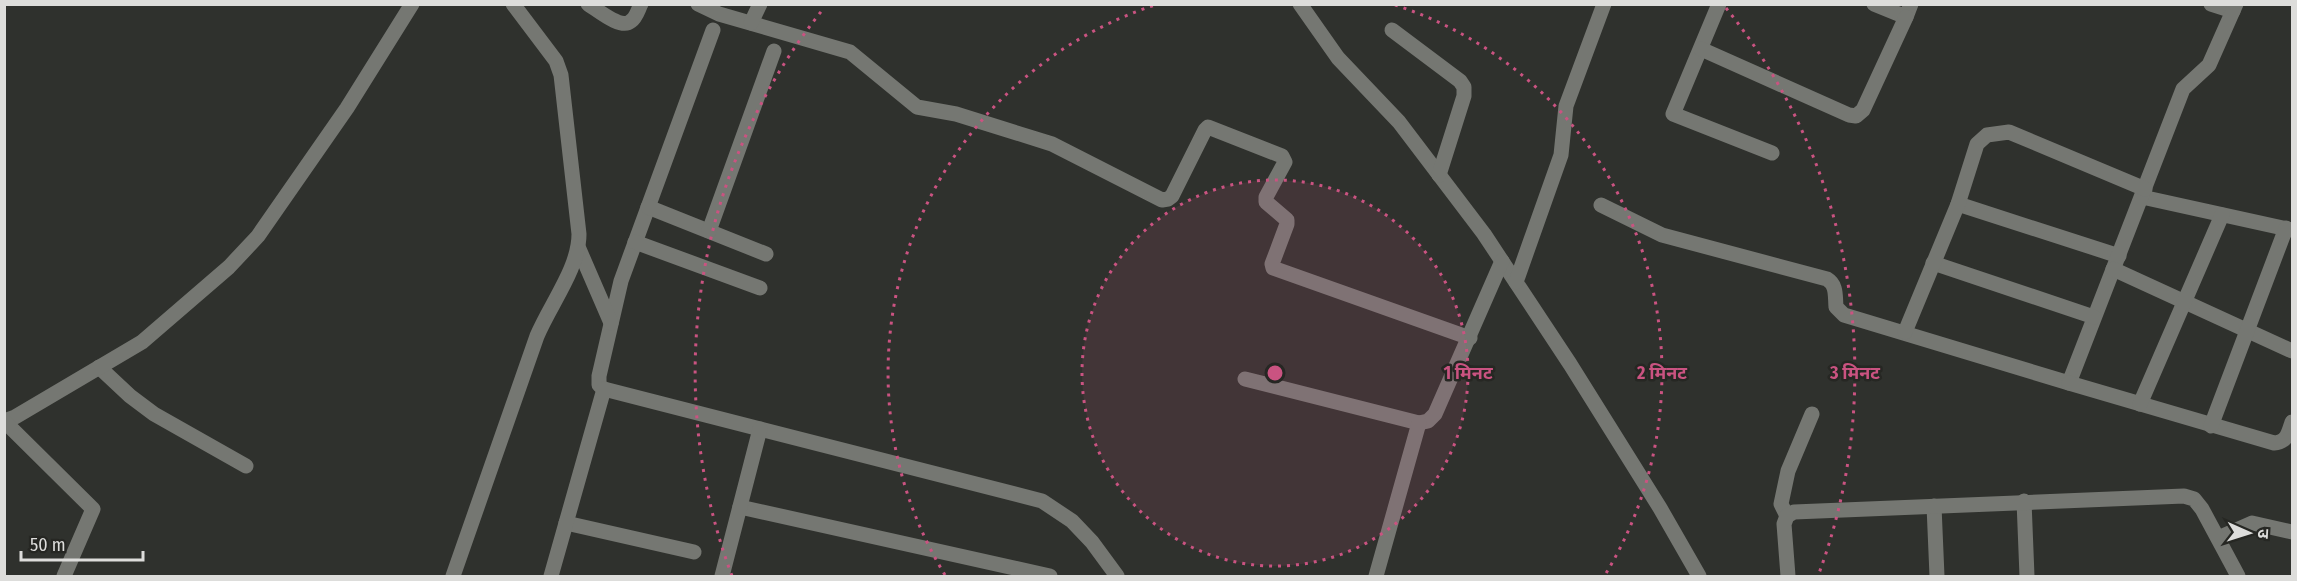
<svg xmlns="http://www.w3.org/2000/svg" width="2297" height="581" font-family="'Fira Sans Condensed','Noto Sans Devanagari',sans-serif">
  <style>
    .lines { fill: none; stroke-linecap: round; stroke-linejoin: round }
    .minor { stroke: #757772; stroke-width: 15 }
    .ring { fill: none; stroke: #ca5381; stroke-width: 3; stroke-dasharray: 3 6 }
    .centre { fill: #ca5381; stroke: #262723; stroke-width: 3 }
    .ring-label { font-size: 18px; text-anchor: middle; font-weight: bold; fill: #ca5381; stroke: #262723; stroke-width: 5; stroke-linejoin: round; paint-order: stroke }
  </style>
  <rect width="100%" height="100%" fill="#2f312d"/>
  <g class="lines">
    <!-- minor -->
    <g class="minor">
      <path d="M588 4C598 10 621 30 631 21 636 18 638 10 641 4"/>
      <path d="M698 4 719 14 850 52 917 107 956 114 1052 144 1162 200 1168 199 1172 196 1205 130 1208 127 1282 156 1285 162 1266 197V202L1287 220V224L1272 264 1273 268 1470 338"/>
      <path d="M1300 4 1338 58 1399 122 1484 234 1570 364 1660 508 1699 576"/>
      <path d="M1719 4 1673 114 1772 153"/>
      <path d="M1874 4 1906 17 1911 4"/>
      <path d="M2211 4 2233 11"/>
      <path d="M751 23 760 4"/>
      <path d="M713 30 621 281 599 376V385L604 389 1042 501 1072 521 1092 542 1117 576"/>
      <path d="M1392 30 1460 81 1464 87V96L1439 175"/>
      <path d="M1701 49 1849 115 1856 116 1863 110 1906 17"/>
      <path d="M2142 197 2292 230"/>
      <path d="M1958 204 2119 256"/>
      <path d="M1601 205 1662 235 1827 279C1837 285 1835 296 1836 307L1844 315 2069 383 2183 89 2209 65 2236 4"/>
      <path d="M648 207 766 254"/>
      <path d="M709 231 774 51"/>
      <path d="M635 242 760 288"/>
      <path d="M579 249 611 323"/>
      <path d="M1933 263 2094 317"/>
      <path d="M2113 269 2292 351"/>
      <path d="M1516 282 1561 155 1566 106 1604 4"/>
      <path d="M1905 332 1958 204 1977 144 1987 135 2009 132 2145 189"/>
      <path d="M99 367 130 396 154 414 246 466"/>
      <path d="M1245 379 1419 423 1428 421 1435 414 1502 261"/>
      <path d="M2069 383 2274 443C2287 442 2288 434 2292 422"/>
      <path d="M2140 404 2222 215"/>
      <path d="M4 421 15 417 142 342 229 267 258 236 347 108 412 4"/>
      <path d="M4 421 93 509 64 576"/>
      <path d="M2211 426 2286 228"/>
      <path d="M2024 501 2027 576"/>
      <path d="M1934 506 1937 576"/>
      <path d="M740 507 1050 576"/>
      <path d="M1787 516 1781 504 1788 471 1812 414"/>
      <path d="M566 523 694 552"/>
      <path d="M2218 538 2252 523 2292 532"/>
      <path d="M453 576 537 336C551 303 579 268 579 234L561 75 556 61 513 4"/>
      <path d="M551 576 604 389"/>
      <path d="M722 576 760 429"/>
      <path d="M1376 576 1419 423"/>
      <path d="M1788 576 1784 524 1787 516 1794 512 2184 496 2194 499 2202 509 2238 576"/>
    </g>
  </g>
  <!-- distance rings -->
  <circle cx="1275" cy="373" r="193" fill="#ca5381" fill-opacity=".12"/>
  <g class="ring">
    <circle cx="1275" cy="373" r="193"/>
    <path d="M945 575A387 387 0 0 1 1155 5M1395 5A387 387 0 0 1 1605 575"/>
    <path d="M732 576A580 580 0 0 1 824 8M1726 8A580 580 0 0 1 1818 576"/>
  </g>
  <circle cx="1275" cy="373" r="9" class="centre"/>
  <g class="ring-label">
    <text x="1468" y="379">1 मिनट</text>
    <text x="1662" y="379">2 मिनट</text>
    <text x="1855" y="379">3 मिनट</text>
  </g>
  <!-- border -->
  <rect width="2297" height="581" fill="none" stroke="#dddddb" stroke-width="12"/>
  <!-- north arrow -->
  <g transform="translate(2249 533) rotate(93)" stroke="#262723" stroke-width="4.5" paint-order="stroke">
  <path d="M0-4.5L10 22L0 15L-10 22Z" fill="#dddddb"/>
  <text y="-9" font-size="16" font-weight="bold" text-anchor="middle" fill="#dddddb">उ</text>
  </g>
  <!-- scale -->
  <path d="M21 551v9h122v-9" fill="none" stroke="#dddddb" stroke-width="3"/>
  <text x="30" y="551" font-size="18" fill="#dddddb" stroke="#262723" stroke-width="4.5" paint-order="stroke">50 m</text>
</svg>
